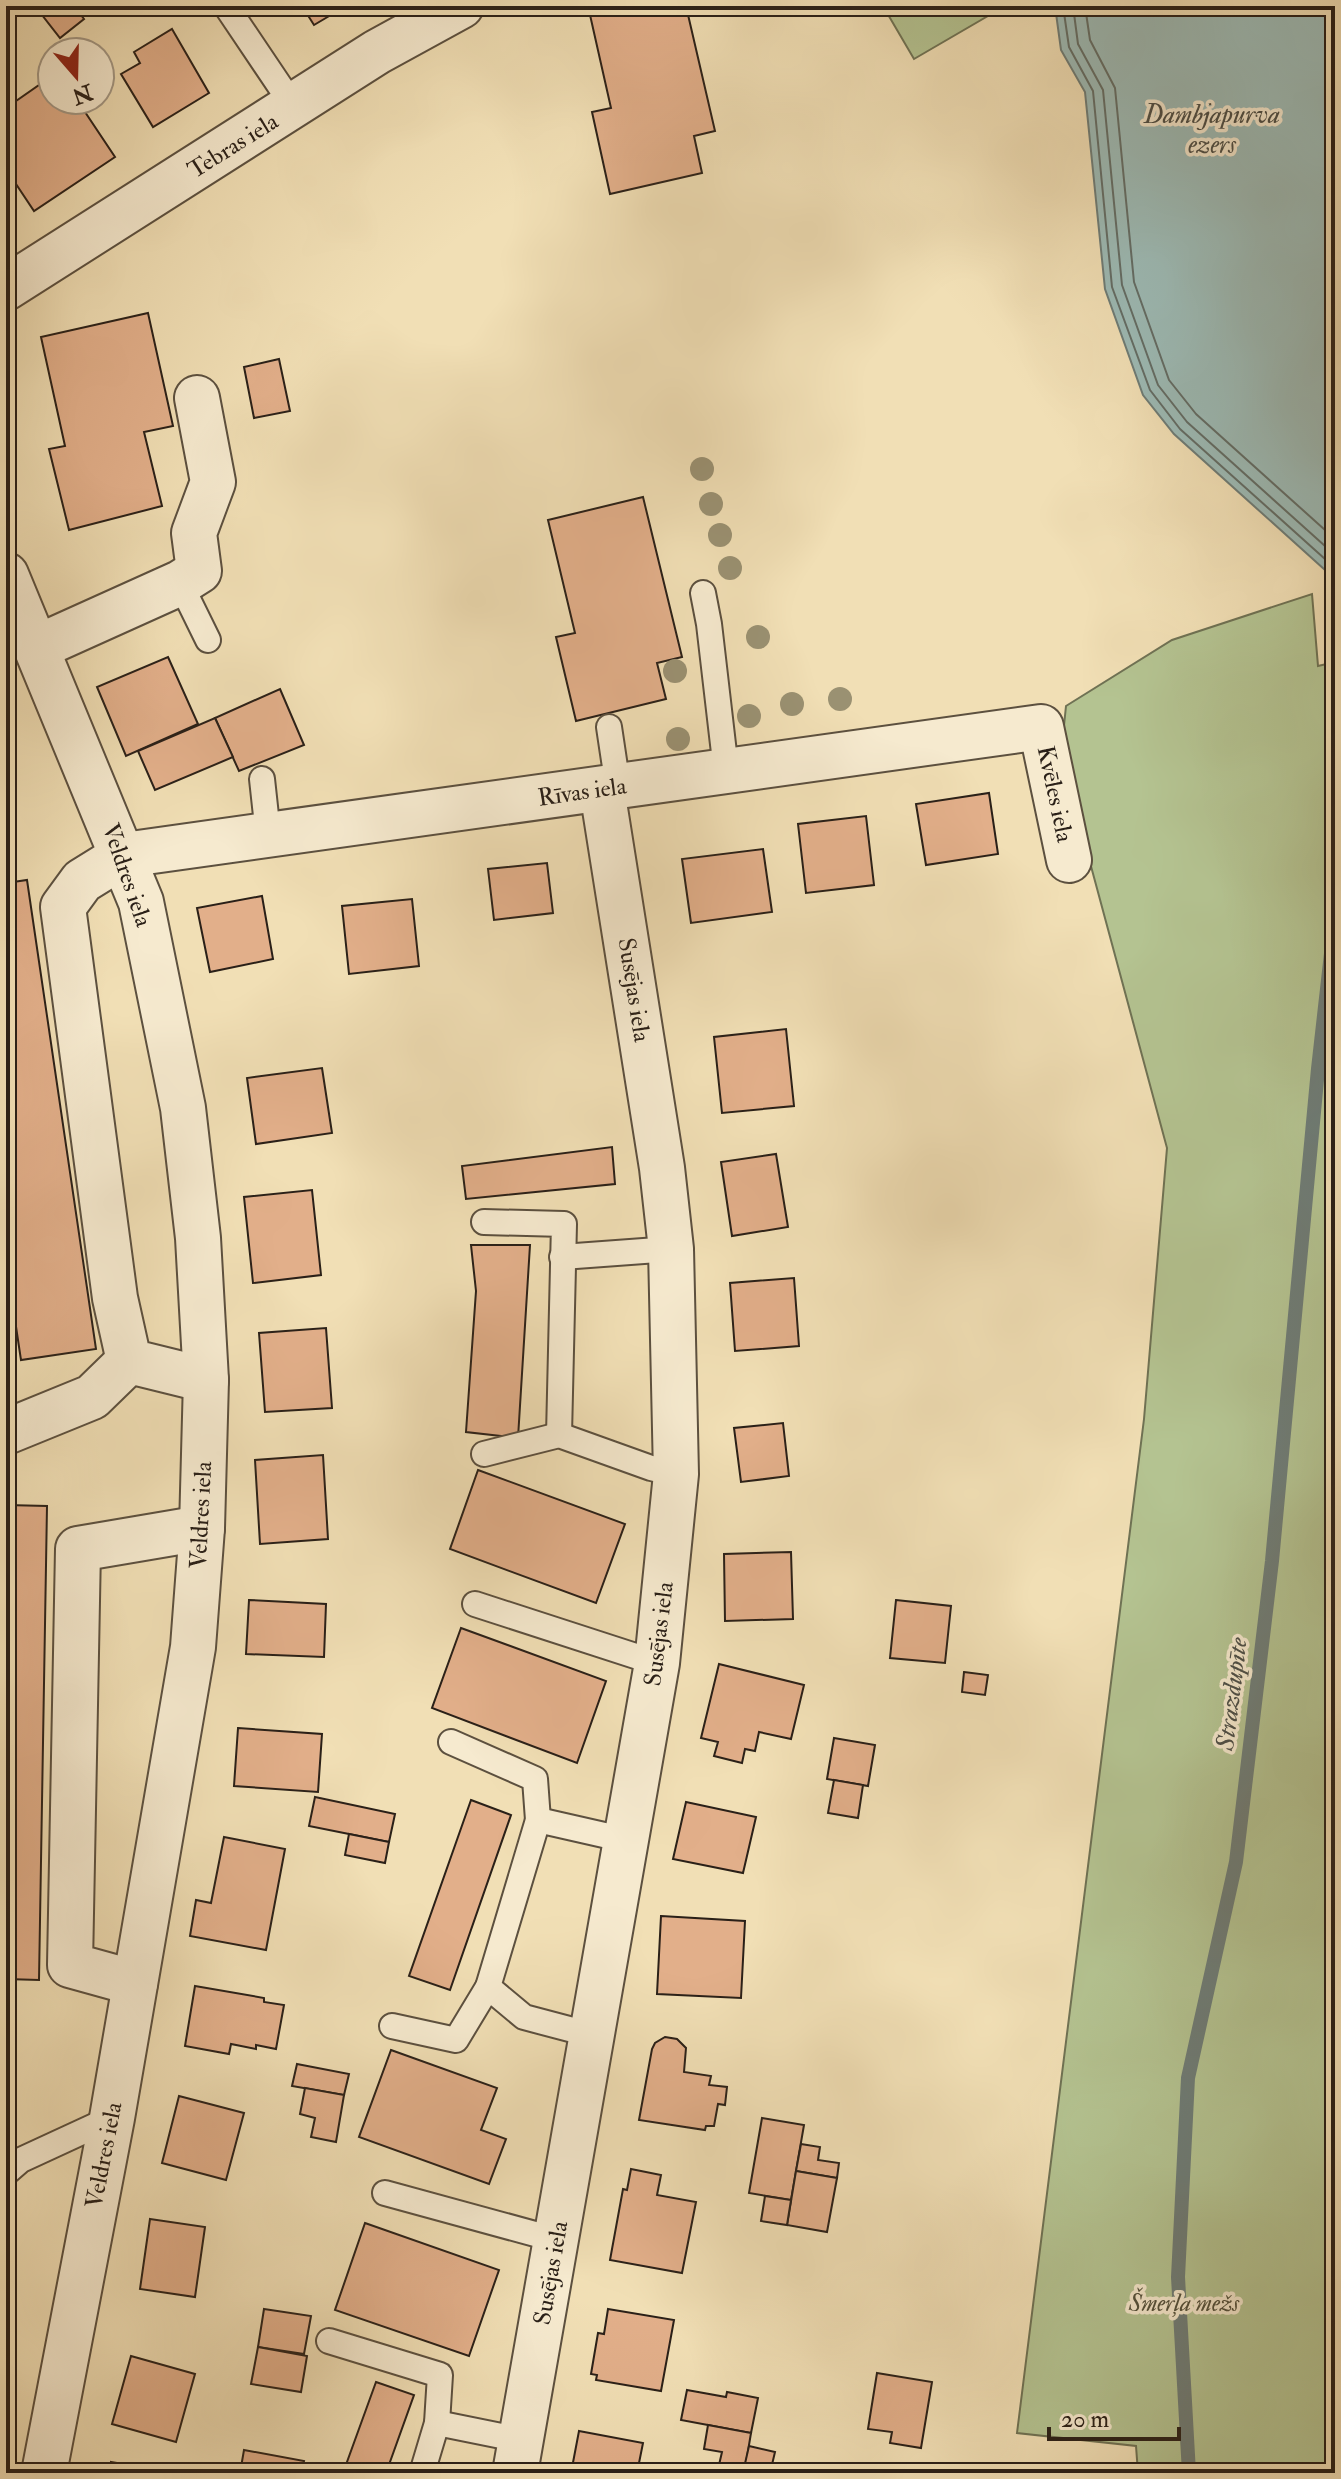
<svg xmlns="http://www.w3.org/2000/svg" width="1341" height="2479" font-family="'IM FELL Double Pica',serif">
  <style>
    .green { fill: #b4c391; stroke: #6f7254; stroke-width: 2 }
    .water { fill: #9dbbb6; stroke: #6f7d77; stroke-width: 2 }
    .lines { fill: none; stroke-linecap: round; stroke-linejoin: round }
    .shore { stroke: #646e67; stroke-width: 2 }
    .stream { stroke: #6f7d77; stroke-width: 14 }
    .building { fill: #e2af8a; stroke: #2a2018; stroke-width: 2 }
    .lane-casing { stroke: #5c503f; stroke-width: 28 }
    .street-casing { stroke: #5c503f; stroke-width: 48 }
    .lane { stroke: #f6eacf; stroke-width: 24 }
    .street { stroke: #f6eacf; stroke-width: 44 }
    .tree { fill: #9a9172 }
    .labels { text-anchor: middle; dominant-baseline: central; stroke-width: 7; stroke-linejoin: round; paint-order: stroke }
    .street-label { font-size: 24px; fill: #2a2018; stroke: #f6eacf }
    .park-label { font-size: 24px; font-style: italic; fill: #53513c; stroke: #f6eacf }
    .water-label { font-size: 26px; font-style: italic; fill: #4c4e47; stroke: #f6eacf }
  </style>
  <rect width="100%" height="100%" fill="#f1dfb5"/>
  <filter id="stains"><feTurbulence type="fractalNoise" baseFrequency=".0025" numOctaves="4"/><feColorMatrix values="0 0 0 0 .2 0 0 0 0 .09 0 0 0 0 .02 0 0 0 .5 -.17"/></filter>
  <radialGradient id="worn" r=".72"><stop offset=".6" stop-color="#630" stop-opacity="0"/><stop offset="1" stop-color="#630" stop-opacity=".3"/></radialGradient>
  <!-- green -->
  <g class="green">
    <path d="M883 6H1005L914 59Z"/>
    <path d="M1312 594 1318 666 1335 662V2473H1138L1136 2446 1017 2433 1144 1419 1167 1148 1061 755 1066 706 1172 640Z"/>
  </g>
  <!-- water -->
  <path class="water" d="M1055 6H1335V579L1174 434 1143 395 1105 289 1085 92 1061 50Z"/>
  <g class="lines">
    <!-- shore -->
    <g class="shore">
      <path d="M1063 6 1069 47 1093 91 1112 287 1150 390 1180 429 1335 568"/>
      <path d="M1073 6 1078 44 1103 90 1122 285 1158 385 1187 422 1335 555"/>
      <path d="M1085 6 1090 40 1115 88 1134 282 1169 380 1196 414 1335 539"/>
    </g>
    <!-- stream -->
    <path class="stream" d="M1189 2473 1178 2277 1188 2078 1236 1862 1272 1561 1318 1069 1335 918"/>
  </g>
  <!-- building -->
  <g class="building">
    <path d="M35 6H74L84 19 60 38Z"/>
    <path d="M302 6H346L314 25Z"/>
    <path d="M588 6H686L715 131 694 136 702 173 610 194 592 112 611 108Z"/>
    <path d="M172 29 209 93 153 127 121 74 140 63 134 52Z"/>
    <path d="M52 76V100H77L115 157 34 211 6 169V108Z"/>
    <path d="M148 313 173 426 144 432 162 506 69 530 49 449 65 446 41 337Z"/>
    <path d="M279 359 290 411 254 418 244 367Z"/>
    <path d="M643 497 682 657 657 663 666 699 576 721 556 637 575 633 548 520Z"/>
    <path d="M168 657 198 724 126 756 97 687Z"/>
    <path d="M280 689 304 745 239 771 215 718Z"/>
    <path d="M215 718 233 757 155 790 138 751Z"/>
    <path d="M989 793 998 854 926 865 916 804Z"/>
    <path d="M866 816 874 885 806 893 798 824Z"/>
    <path d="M763 849 772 912 691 923 682 859Z"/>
    <path d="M547 863 553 913 494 920 488 869Z"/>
    <path d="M27 880 96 1349 21 1360 6 1260V883Z"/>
    <path d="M262 896 273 959 210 972 197 908Z"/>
    <path d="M412 899 419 966 349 974 342 906Z"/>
    <path d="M786 1029 794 1106 722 1113 714 1037Z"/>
    <path d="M322 1068 332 1133 256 1144 247 1078Z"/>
    <path d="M612 1147 615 1184 466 1199 462 1166Z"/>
    <path d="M776 1154 788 1227 732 1236 721 1162Z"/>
    <path d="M312 1190 321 1275 253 1283 244 1197Z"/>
    <path d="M471 1245H530L518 1438 466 1432 476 1291Z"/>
    <path d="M794 1278 799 1346 735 1351 730 1283Z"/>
    <path d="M326 1328 332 1408 265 1412 259 1333Z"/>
    <path d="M783 1423 789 1476 741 1482 734 1428Z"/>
    <path d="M323 1455 328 1539 260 1544 255 1460Z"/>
    <path d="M478 1470 625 1524 596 1603 450 1549Z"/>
    <path d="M6 1505 47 1506 39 1980 6 1979Z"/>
    <path d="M791 1552 793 1619 725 1621 724 1554Z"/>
    <path d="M249 1600 326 1604 324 1657 246 1654Z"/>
    <path d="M896 1600 951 1606 945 1663 890 1658Z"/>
    <path d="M461 1628 606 1681 577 1763 432 1708Z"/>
    <path d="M719 1664 804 1685 791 1739 759 1732 755 1751 745 1749 742 1763 714 1756 718 1742 701 1738Z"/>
    <path d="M964 1672 988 1675 985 1695 962 1692Z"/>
    <path d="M238 1728 322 1734 318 1792 234 1786Z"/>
    <path d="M834 1738 875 1745 868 1786 827 1779Z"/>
    <path d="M834 1780 863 1785 858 1818 828 1813Z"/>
    <path d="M315 1797 395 1814 389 1842 309 1826Z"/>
    <path d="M471 1800 511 1815 450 1990 409 1976Z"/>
    <path d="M686 1802 756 1817 743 1873 673 1859Z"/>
    <path d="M349 1834 389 1842 385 1863 345 1855Z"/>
    <path d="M224 1837 285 1849 266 1950 190 1936 196 1900 211 1903Z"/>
    <path d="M661 1916 745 1921 741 1998 657 1994Z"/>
    <path d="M195 1986 264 1998V2002L284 2005 276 2049 256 2045V2049L231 2044 229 2054 185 2046Z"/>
    <path d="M665 2037 677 2039 686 2048 684 2072 711 2076 709 2085 727 2087 725 2105 718 2104 714 2126H706L705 2130 639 2120 652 2049 655 2043Z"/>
    <path d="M391 2050 497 2088 481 2130 506 2139 489 2184 359 2137Z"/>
    <path d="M297 2064 349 2074 344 2095 292 2086Z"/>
    <path d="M305 2088 344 2095 336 2142 311 2137 315 2118 300 2114Z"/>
    <path d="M179 2096 244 2113 226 2180 162 2163Z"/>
    <path d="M762 2118 804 2125 791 2200 749 2193Z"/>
    <path d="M801 2144 820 2147 818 2160 839 2163 837 2178 796 2171Z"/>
    <path d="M631 2169 661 2175 657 2195 696 2202 682 2273 610 2260 623 2189 627 2190Z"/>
    <path d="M796 2171 837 2178 827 2232 787 2225Z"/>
    <path d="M765 2196 791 2200 787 2225 761 2221Z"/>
    <path d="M150 2219 205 2227 195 2297 140 2289Z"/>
    <path d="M365 2223 499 2270 469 2356 335 2310Z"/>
    <path d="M264 2309 311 2316 304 2354 258 2347Z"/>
    <path d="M608 2309 674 2320 661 2391 596 2380 597 2375 591 2374 598 2333 604 2334Z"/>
    <path d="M258 2347 307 2356 301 2392 251 2384Z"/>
    <path d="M131 2356 195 2374 176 2442 112 2424Z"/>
    <path d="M877 2373 932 2382 921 2448 890 2443 892 2432 868 2429Z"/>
    <path d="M376 2382 414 2395 386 2473H343Z"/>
    <path d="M687 2390 726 2397 727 2392 758 2398 751 2433 681 2420Z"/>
    <path d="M708 2425 751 2433 745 2469 719 2465 722 2452 704 2449Z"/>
    <path d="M579 2431 643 2443 637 2473H571Z"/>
    <path d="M749 2446 775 2452 770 2473 744 2468Z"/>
    <path d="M244 2450 304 2461 301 2473H240Z"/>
    <path d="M111 2462 177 2473H110Z"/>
  </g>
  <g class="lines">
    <defs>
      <g id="lane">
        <path d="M226 6 294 107"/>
        <path d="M180 583 208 640"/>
        <path d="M703 593 709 624 726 770"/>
        <path d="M609 727 618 787"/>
        <path d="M262 779 268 834"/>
        <path d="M484 1222 564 1224 559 1435"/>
        <path d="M562 1257 671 1249"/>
        <path d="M484 1454 559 1435 651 1468 676 1474"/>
        <path d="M475 1604 657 1663"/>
        <path d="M451 1742 535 1779 538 1820"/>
        <path d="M392 2026 456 2040 488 1987"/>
        <path d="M592 2035 524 2017 488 1987 538 1820 626 1840"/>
        <path d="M6 2173 21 2160 112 2118"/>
        <path d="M385 2193 557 2240"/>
        <path d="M329 2341 440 2375 437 2423 422 2473"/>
        <path d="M437 2423 521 2440"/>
      </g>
      <g id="street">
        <path d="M6 288 377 52 461 6"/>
        <path d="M6 575 141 902 183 1108 198 1238 206 1380 202 1528 193 1647 112 2118 44 2473"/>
        <path d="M38 647 180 583 199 571 194 533 213 482 197 398"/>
        <path d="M206 1380 129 1361 115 1298 63 907 82 881 124 855 1041 727 1069 860"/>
        <path d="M6 1432 92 1397 129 1361"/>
        <path d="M135 1983 70 1965 78 1549 202 1528"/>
        <path d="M515 2473 657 1663 676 1474 671 1249 662 1168 602 790"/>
      </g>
    </defs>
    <!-- lane casing -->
    <use href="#lane" class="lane-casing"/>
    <!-- street casing -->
    <use href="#street" class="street-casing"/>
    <!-- lane -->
    <use href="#lane" class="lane"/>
    <!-- street -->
    <use href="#street" class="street"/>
  </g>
  <!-- trees -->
  <g class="tree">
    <circle cx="702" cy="469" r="12"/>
    <circle cx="711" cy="504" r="12"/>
    <circle cx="720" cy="535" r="12"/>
    <circle cx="730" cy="568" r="12"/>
    <circle cx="758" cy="637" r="12"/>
    <circle cx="675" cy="671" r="12"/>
    <circle cx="840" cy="699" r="12"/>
    <circle cx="792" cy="704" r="12"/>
    <circle cx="749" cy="716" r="12"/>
    <circle cx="678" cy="739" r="12"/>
  </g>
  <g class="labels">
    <!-- street labels -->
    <g class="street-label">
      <text transform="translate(233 146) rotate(-32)">Tebras iela</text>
      <text transform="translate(582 792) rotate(-8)">Rīvas iela</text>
      <text transform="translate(1055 794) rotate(78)">Kvēles iela</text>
      <text transform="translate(127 875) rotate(71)">Veldres iela</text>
      <text transform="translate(634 990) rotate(81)">Susējas iela</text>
      <text transform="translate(201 1515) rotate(-87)">Veldres iela</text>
      <text transform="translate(659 1634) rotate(-83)">Susējas iela</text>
      <text transform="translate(104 2155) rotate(-79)">Veldres iela</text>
      <text transform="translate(551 2273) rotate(-80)">Susējas iela</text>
    </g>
    <!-- park labels -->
    <g class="park-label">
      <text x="1184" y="2303">Šmerļa mežs</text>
    </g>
    <!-- water labels -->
    <g class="water-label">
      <text x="1212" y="115">Dambjapurva<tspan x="1212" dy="30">ezers</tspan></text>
      <text transform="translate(1232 1694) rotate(-83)">Strazdupīte</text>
    </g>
  </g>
  <!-- margin -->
  <rect width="1341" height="2479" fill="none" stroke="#f1dfb5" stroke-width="32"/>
  <rect x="8" y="8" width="1325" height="2463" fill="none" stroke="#2a2018" stroke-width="4"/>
  <rect x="16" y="16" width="1309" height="2447" fill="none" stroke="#2a2018" stroke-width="2"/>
  <!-- north arrow -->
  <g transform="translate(76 76) rotate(160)"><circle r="38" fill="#f6eacf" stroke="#a49986" stroke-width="2"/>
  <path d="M0-6L14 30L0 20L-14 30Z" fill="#8f2418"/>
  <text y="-12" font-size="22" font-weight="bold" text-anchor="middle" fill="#2a2018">N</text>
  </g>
  <!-- scale -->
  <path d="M1049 2427v12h130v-12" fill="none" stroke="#2a2018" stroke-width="4"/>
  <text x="1061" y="2427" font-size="24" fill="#2a2018" stroke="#f6eacf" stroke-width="6" paint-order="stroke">20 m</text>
  <rect width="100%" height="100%" filter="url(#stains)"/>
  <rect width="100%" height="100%" fill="url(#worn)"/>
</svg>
